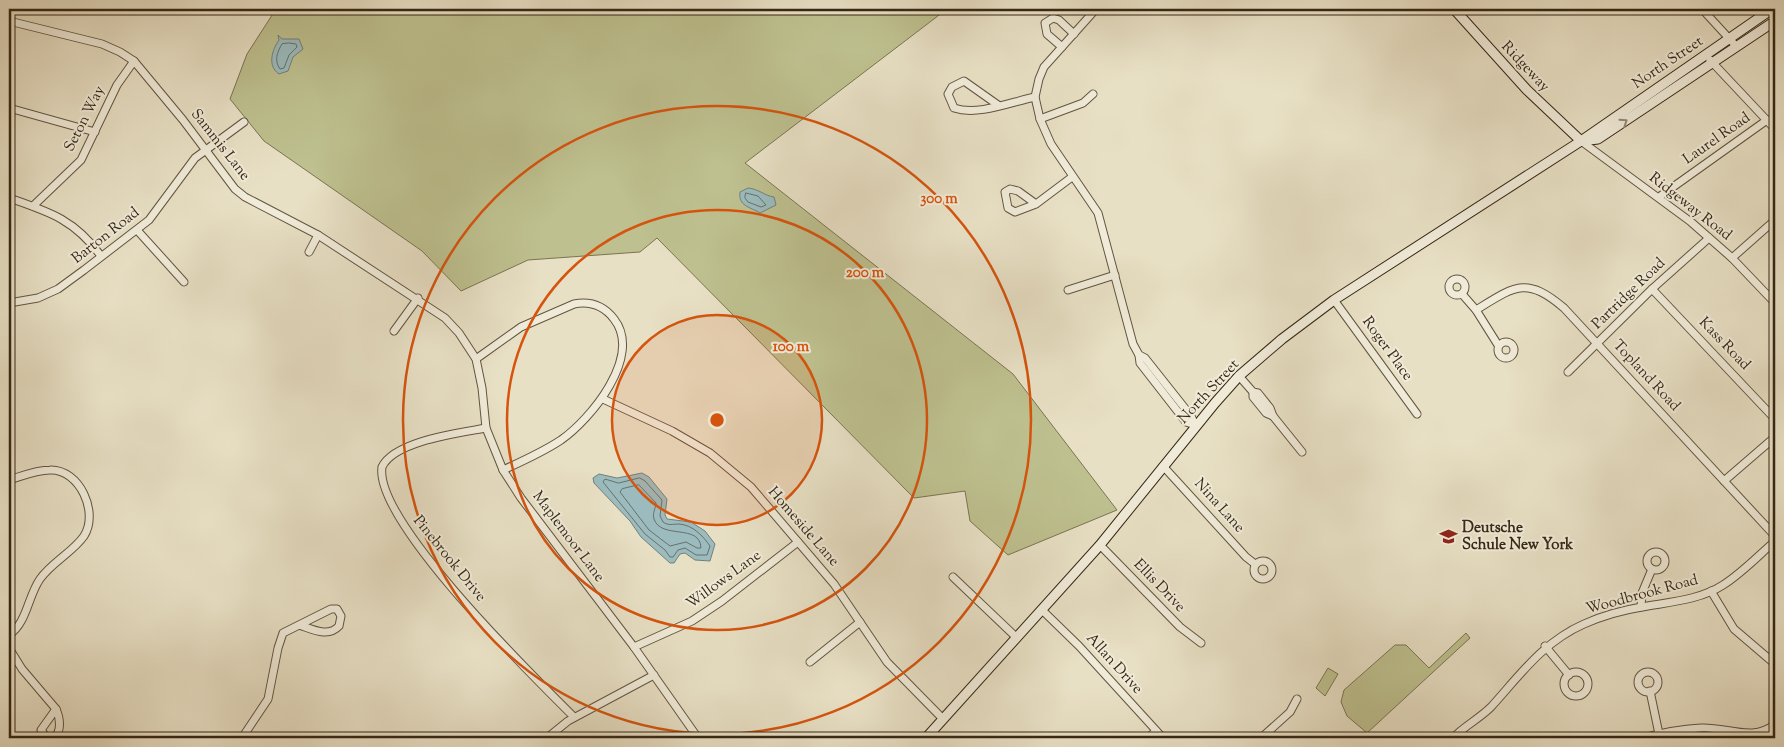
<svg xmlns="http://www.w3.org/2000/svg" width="1784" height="747" font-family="'Sorts Mill Goudy',serif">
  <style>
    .green { fill: #bec08f; stroke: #7a7452 }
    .water { fill: #9bbbbe; stroke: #73807a }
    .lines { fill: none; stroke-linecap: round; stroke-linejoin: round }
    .shore { stroke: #687169; stroke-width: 1 }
    .street-casing { stroke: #625540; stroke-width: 9 }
    .secondary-casing { stroke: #362714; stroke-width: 11 }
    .street { stroke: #f0ebd9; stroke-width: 7 }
    .secondary { stroke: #f0ebd9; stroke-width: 9 }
    .oneway { stroke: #938976 }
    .ring { fill: none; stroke: #d6540d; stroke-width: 2.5 }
    .labels { text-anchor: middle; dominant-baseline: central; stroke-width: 4; stroke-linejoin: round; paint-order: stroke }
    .street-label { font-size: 15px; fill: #362714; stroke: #f0ebd9 }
    .poi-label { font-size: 15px; font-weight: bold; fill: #362714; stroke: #f0ebd9; text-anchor: start }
    .centre { fill: #d6540d; stroke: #f0ebd9; stroke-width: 2.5 }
    .ring-label { font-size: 15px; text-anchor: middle; font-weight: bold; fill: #d6540d; stroke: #f0ebd9; stroke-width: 4; stroke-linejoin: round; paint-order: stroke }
  </style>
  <rect width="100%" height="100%" fill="#e8e0c5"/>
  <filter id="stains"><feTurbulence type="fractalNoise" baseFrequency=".004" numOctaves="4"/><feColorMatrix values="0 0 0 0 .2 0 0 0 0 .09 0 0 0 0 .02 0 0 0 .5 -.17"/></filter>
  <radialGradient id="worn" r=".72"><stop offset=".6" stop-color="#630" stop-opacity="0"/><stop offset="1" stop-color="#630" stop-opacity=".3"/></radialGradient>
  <!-- green -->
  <g class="green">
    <path d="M276 9H947L745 163 1013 374 1117 510 1008 555 970 521 965 491 914 498 657 238 640 252 528 260 461 291 422 251 264 141 230 99 247 54Z"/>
    <path d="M1466 633 1470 638 1367 733 1347 716 1341 702 1344 690 1395 645H1406L1429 668Z"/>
    <path d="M1328 668 1338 674 1325 696 1316 688Z"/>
  </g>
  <!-- water -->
  <g class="water">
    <path d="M278 35 282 39H299L303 49 293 57 288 71 279 74C267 66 272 50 279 40Z"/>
    <path d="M748 188C759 189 765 196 774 197L776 205 760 213C750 207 738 206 740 192Z"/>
    <path d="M642 473 649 477 667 499 665 515 667 519 691 522 705 531 715 544 710 561 695 560 685 553 680 554 674 563H670L641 537 630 521 594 483 593 478 599 474 617 478Z"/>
  </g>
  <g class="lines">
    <!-- shore -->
    <g class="shore">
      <path d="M289 43 296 44 297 47 289 55 284 68 280 69C274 61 277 52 282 44Z"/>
      <path d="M746 193 758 196 766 205 761 207 748 202 745 198Z"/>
      <path d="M640 478 645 481 662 500 660 516 663 522C669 526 672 524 679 524 693 525 703 536 710 546L707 555H696L685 548 678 550 673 557H670L665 550 645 534 603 482 605 479 618 483Z"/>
      <path d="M639 485 656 503C656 508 652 513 654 519 661 540 700 523 701 548H697L686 542 670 546 649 530 620 492 622 489Z"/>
    </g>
    <defs>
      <g id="street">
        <path d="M1096 9 1044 67 1039 79 1035 97 1040 119 1051 144 1098 213 1133 344 1139 355 1145 358 1191 416 1195 425"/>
        <path d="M1702 9 1736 46"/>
        <path d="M9 21 102 44 120 52 134 61 183 120 235 189 245 197 318 235 445 318 459 333 476 359 482 388 486 428 503 470 521 498 634 647 698 738"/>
        <path d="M1062 47 1047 34 1045 23 1053 18 1059 20 1074 34"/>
        <path d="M1710 60 1775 129"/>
        <path d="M998 105 964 81 952 87 948 94 954 108C978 116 1011 102 1035 97"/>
        <path d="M9 108 95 132"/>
        <path d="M1040 119 1083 103 1093 94"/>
        <path d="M1581 141 1691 222 1732 258 1775 303"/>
        <path d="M1659 197 1767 120"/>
        <path d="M9 198C50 212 75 220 101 256"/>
        <path d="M1036 204 1018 191 1010 189 1005 192 1008 208 1015 212 1036 204 1072 177"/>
        <path d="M33 206 81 160 117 85 134 61"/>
        <path d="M137 230 184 282"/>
        <path d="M309 252 318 235"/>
        <path d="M1732 258 1775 220"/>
        <circle cx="1457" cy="287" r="8"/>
        <path d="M1652 289 1775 419"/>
        <path d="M1068 290 1115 275"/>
        <path d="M1462 294 1476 310 1498 345"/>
        <path d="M1334 300 1417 414"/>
        <path d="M9 303 38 298 58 289 84 270 149 220 195 158 244 122"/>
        <path d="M1476 310C1515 286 1526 276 1564 308L1775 536"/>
        <path d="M394 331 418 298"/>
        <circle cx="1506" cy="350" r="8"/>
        <path d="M1139 355 1140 363 1186 422 1195 425"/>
        <path d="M476 359 521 327 574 304C590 301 604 306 614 319 643 356 591 419 561 440 543 452 523 461 503 470"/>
        <path d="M1568 372 1652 289 1709 238"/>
        <path d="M1239 376 1253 392 1258 393 1270 408 1273 416 1302 452"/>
        <path d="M1253 392V397L1266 413 1273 416"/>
        <path d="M603 399 672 431 710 453 751 487 834 584 887 662 943 719"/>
        <path d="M486 428C459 433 394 441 382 467 374 521 533 676 574 717"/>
        <path d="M1163 466 1246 557 1255 564"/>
        <path d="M9 480C22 476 36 470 50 470 80 469 99 513 84 536 73 552 52 562 40 579 28 596 27 623 9 635"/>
        <path d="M1724 481 1775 437"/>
        <path d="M1100 545 1180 627 1201 643"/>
        <circle cx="1656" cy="561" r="9"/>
        <circle cx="1263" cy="570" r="9"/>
        <path d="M953 577 1017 638"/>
        <path d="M1711 591 1734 629 1775 664"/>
        <path d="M1641 607 1642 593 1652 569"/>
        <path d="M1042 610 1079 646 1163 738"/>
        <path d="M1545 646 1569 675"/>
        <path d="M634 647 692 621 722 601 798 542"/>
        <path d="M9 648 22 669 56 709"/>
        <path d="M810 662 860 622"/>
        <circle cx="1576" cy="684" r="12"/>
        <circle cx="1648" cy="682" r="10"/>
        <path d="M1650 691 1659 734"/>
        <path d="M47 738 41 730 56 709C60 718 62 731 54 738"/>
        <path d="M242 738 268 699 278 648 283 633 331 609H337L341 616 339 626C328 638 312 629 299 625"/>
        <path d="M547 738 568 721 654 675"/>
        <path d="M1148 738 1156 731"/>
        <path d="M1261 738 1290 712 1297 699"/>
        <path d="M1453 738C1464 726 1479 719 1491 707 1520 675 1543 642 1584 624 1602 616 1623 610 1642 607 1669 602 1700 600 1723 585 1742 573 1758 556 1775 541"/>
        <path d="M1643 738C1661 733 1681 729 1700 728 1726 726 1753 743 1775 724"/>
      </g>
      <g id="secondary">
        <path d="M1454 9 1527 90 1581 141"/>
        <path d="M1581 141 1598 139 1775 21"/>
        <path d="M926 738 1100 545 1215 403 1239 376 1282 339 1334 300 1581 141 1772 9"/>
      </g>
    </defs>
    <!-- street casing -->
    <use href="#street" class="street-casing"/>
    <!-- secondary casing -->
    <use href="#secondary" class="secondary-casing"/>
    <!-- street -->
    <use href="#street" class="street"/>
    <!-- secondary -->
    <use href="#secondary" class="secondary"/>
  </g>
  <!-- one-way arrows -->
  <defs><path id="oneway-chevron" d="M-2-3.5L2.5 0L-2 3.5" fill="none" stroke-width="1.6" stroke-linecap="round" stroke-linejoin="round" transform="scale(1.25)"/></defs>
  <use class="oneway" href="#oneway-chevron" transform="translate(1624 122) rotate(-34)"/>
  <!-- distance rings -->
  <circle cx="717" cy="420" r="105" fill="#d6540d" fill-opacity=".12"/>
  <g class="ring">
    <circle cx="717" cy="420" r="105"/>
    <circle cx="717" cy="420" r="210"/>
    <circle cx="717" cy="420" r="314"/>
  </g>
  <!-- icons -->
  <defs>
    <symbol id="school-bare" viewBox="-9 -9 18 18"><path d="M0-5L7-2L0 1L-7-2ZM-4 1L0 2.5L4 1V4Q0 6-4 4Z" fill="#8f2418" stroke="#f0ebd9" stroke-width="2.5" paint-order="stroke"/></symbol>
  </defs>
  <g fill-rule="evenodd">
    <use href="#school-bare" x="1436" y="524" width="25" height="25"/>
  </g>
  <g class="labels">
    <!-- street labels -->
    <g class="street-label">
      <text transform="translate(1668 63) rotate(-34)">North Street</text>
      <text transform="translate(1525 67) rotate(47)">Ridgeway</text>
      <text transform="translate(85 119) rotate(-63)">Seton Way</text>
      <text transform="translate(1717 139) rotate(-35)">Laurel Road</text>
      <text transform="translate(220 145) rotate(52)">Sammis Lane</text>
      <text transform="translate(1690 207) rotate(38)">Ridgeway Road</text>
      <text transform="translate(106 236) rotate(-38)">Barton Road</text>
      <text transform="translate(1629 294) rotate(-44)">Partridge Road</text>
      <text transform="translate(1724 344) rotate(46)">Kass Road</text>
      <text transform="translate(1387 349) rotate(54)">Roger Place</text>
      <text transform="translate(1646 376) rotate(47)">Topland Road</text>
      <text transform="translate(1209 392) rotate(-47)">North Street</text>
      <text transform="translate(1219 506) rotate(48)">Nina Lane</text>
      <text transform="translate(803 527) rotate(49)">Homeside Lane</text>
      <text transform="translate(568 537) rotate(53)">Maplemoor Lane</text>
      <text transform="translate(449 559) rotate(51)">Pinebrook Drive</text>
      <text transform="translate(724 580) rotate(-36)">Willows Lane</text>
      <text transform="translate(1159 586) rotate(46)">Ellis Drive</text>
      <text transform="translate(1642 595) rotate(-15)">Woodbrook Road</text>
      <text transform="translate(1114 664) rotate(48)">Allan Drive</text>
    </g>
    <!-- poi labels -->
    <g class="poi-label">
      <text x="1462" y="528">Deutsche<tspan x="1462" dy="17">Schule New York</tspan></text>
    </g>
  </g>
  <circle cx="717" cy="420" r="8" class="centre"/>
  <g class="ring-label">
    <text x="939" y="203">300 m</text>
    <text x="865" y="277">200 m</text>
    <text x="791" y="351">100 m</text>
  </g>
  <!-- margin -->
  <rect width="1784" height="747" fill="none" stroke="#e8e0c5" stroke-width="30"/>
  <rect x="10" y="10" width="1764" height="727" fill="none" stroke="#362714" stroke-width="2.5"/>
  <rect x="15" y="15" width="1754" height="717" fill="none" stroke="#362714"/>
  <rect width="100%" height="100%" filter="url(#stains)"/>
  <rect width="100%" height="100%" fill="url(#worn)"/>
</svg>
